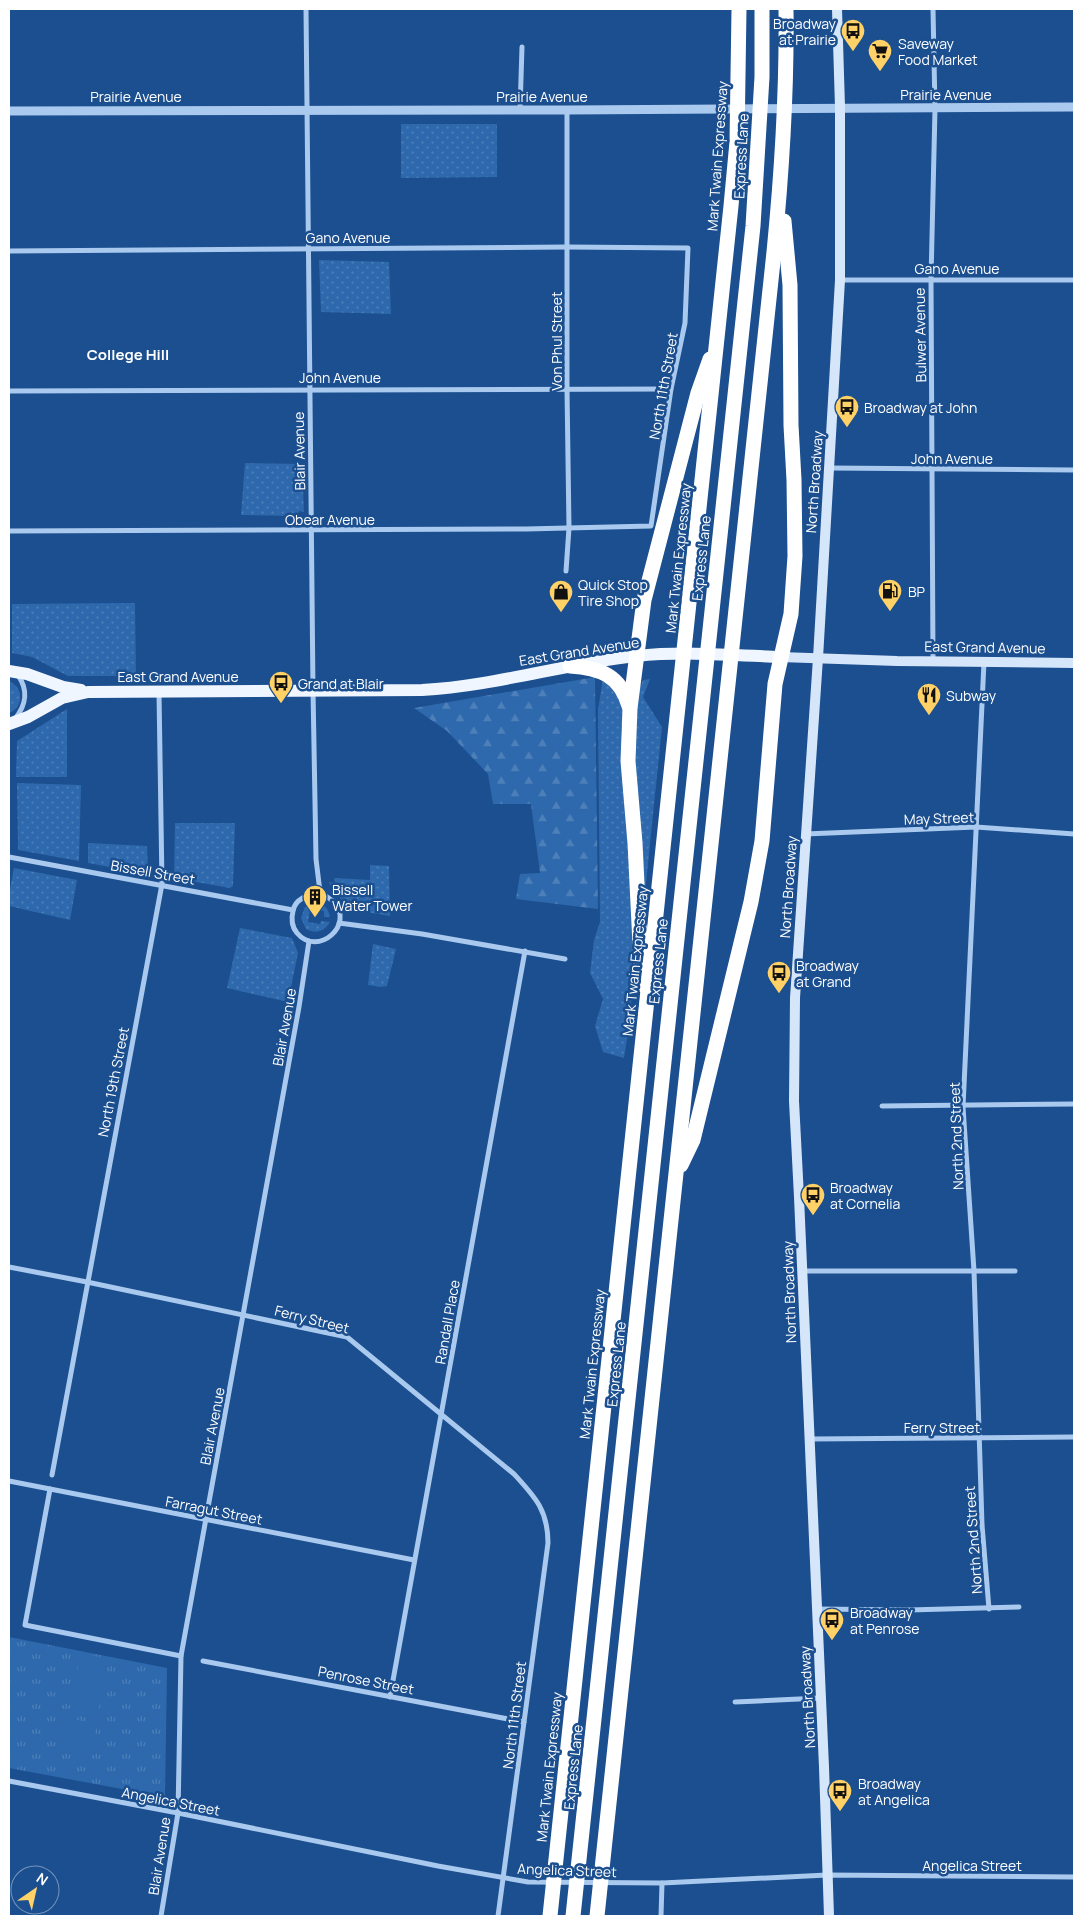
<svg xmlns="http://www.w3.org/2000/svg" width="1083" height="1925" font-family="Manrope,sans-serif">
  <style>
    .grass { fill: url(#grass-dots) }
    .forest { fill: url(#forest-firs) }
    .park { fill: url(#park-tufts) }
    .garden { fill: #2e69ad }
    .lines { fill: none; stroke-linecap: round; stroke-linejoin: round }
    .minor { stroke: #a9c9ee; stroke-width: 5 }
    .tertiary { stroke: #a9c9ee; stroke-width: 9 }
    .secondary { stroke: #d6e6fa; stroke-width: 10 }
    .primary { stroke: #f0f6ff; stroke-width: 12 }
    .motorway { stroke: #fff; stroke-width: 15 }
    .labels { text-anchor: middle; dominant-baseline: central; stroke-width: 5; stroke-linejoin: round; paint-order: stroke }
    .poi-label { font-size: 14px; fill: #fff; stroke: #1b4f8f; text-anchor: start }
    .street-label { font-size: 14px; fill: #fff; stroke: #1b4f8f }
    .neighbourhood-label { font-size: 15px; font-weight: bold; fill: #fff; stroke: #1b4f8f }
  </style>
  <defs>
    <pattern id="grass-dots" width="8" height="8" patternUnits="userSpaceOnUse" patternTransform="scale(1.25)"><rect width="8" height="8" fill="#2e69ad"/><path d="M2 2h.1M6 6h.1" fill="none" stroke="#4d80b9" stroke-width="1.8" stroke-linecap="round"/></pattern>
    <pattern id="forest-firs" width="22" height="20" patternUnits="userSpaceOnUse" patternTransform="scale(1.25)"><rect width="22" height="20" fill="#2e69ad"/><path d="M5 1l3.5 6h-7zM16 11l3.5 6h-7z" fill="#4d80b9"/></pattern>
    <pattern id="park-tufts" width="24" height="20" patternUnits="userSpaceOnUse" patternTransform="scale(1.25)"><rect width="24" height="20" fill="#2e69ad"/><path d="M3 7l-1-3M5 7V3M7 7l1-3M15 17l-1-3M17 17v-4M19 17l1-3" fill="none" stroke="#4d80b9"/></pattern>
  </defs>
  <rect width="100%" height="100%" fill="#1b4f8f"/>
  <!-- grass -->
  <g class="grass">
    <path d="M401 124H497V177L401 178Z"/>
    <path d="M319 260 389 262 391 314 321 312Z"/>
    <path d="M245 463 302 464 304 512 299 511 298 516 241 515Z"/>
    <path d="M135 603 136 676H68L32 657 12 653V604Z"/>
    <path d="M603 678C624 696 625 705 621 731L633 901 631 1014 624 1058 603 1052 595 1026 603 999 590 973 594 940 600 922 598 710Z"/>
    <path d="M650 679 643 697 662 727 643 912 633 757 636 695 643 680Z"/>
    <path d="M9 681C24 688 24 707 9 713Z"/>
    <path d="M67 709V777H16L17 741Z"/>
    <path d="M17 783 81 785 79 861 18 850Z"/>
    <path d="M175 823H235L233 886 230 888 174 878Z"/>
    <path d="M88 843 147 846 148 874 88 863Z"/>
    <path d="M370 865 389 866 390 916 349 909 330 885 329 882 335 883 334 878 370 880Z"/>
    <path d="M14 868 77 880 70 920 9 906V894Z"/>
    <path d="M313 902C323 903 328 907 330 917H324V911L313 909 310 910 308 922 320 924 321 921 330 922C324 932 316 934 306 929L301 918 305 907Z"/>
    <path d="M240 928 292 938 298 953 288 1002 227 988Z"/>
    <path d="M373 944 396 949 387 986 381 987 368 985Z"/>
  </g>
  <!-- forest -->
  <path class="forest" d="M595 677 598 909 516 899 520 874 540 873 531 804H493L488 774 447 731 414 708Z"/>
  <!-- park -->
  <path class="park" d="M9 1637 167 1668 165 1797 9 1768Z"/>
  <!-- garden -->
  <g class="garden">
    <path d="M81 1653 107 1659 98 1714 70 1709Z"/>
    <path d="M57 1716 97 1724 92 1749 52 1741Z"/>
  </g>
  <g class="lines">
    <!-- minor -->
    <g class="minor">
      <path d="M306 9 313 690 316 859 320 892"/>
      <path d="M520 110 522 47"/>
      <path d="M9 251 567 247 688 248 685 323 671 389 651 526 526 529 9 531"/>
      <path d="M840 280H1074"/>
      <path d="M9 391 671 389"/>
      <path d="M829 468 1074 470"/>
      <path d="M566 571 569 528 567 389V110"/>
      <path d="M933 661 931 279 935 109 933 9"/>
      <path d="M984 662 963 1107 974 1271 982 1525 989 1609"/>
      <path d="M15 719C26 705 29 691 18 675"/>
      <path d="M805 834 976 827 1074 834"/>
      <path d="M9 857 293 910"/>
      <path d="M320 892C324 895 329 898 333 901 356 924 318 958 297 933 292 927 291 919 293 911 295 898 309 895 320 892Z"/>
      <path d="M339 923 422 934 565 959"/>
      <path d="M882 1106 1074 1104"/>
      <path d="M9 1267 87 1282 347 1337 514 1474C535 1497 548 1510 548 1543L498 1916"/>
      <path d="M802 1271H1015"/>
      <path d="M810 1439 1074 1437"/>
      <path d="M52 1475 162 884 159 693"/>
      <path d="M9 1481 414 1560"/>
      <path d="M50 1489 25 1625 181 1656"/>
      <path d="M817 1609 909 1610 1019 1607"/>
      <path d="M203 1661 524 1722"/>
      <path d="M390 1697 525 951"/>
      <path d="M735 1702 820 1698"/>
      <path d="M9 1781 178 1813 438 1866 528 1882 662 1883 827 1875 1074 1877"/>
      <path d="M161 1916 178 1813 181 1656 299 1007 309 941"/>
      <path d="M661 1916 662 1883"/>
    </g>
    <!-- tertiary -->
    <path class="tertiary" d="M9 111 567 110 1074 107"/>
    <!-- secondary -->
    <g class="secondary">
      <path d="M780 657 897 661 1074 663"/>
      <path d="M829 1916 824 1767 799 1197 794 1101 795 998 818 658 840 280V107L837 9"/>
    </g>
    <!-- primary -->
    <g class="primary">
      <path d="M9 671 27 674 63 687 81 690"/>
      <path d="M9 724 28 717 62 698 88 692 422 690C494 686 564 664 636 656 684 651 732 655 780 657"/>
    </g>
    <!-- motorway -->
    <g class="motorway">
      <path d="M570 666C600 668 620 675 629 706"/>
      <path d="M642 985 635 843 628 761 630 708 644 600 698 393 710 359"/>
      <path d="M681 1165 693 1140 751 902 762 841 775 684 791 614 795 556 794 480 791 425 790 285 784 221"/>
      <path d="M550 1916 731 206 737 142 739 9"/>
      <path d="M573 1916 753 226 762 77V9"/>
      <path d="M597 1916 774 252C782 171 787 90 786 9"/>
    </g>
  </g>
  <!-- icons -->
  <defs>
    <symbol id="bus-pin" viewBox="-11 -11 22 30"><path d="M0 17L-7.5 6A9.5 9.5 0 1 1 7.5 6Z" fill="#ffd166" stroke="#1b4f8f"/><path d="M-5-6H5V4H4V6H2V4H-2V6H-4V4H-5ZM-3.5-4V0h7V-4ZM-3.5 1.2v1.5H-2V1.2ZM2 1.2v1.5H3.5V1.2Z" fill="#111"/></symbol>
    <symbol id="supermarket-pin" viewBox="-11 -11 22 30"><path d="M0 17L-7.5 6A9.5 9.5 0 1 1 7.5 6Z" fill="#ffd166" stroke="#1b4f8f"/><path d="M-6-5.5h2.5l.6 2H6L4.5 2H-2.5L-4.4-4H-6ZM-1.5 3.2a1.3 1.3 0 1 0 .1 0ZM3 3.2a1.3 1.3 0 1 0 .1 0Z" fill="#111"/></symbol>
    <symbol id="fuel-pin" viewBox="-11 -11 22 30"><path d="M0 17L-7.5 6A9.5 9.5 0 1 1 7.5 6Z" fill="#ffd166" stroke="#1b4f8f"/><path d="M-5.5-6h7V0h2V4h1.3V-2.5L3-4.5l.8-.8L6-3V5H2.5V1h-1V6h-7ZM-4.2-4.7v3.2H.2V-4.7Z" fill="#111"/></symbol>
    <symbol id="shop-pin" viewBox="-11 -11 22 30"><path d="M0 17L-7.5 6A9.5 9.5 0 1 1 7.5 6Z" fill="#ffd166" stroke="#1b4f8f"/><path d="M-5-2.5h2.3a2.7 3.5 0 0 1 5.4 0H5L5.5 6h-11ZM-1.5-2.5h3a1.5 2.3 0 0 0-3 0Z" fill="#111"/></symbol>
    <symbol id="restaurant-pin" viewBox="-11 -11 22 30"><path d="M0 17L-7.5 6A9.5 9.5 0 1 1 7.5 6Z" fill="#ffd166" stroke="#1b4f8f"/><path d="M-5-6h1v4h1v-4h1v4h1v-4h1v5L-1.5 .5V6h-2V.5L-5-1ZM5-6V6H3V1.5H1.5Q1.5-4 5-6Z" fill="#111"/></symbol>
    <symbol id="building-pin" viewBox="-11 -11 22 30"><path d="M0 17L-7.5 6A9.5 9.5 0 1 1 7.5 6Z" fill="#ffd166" stroke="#1b4f8f"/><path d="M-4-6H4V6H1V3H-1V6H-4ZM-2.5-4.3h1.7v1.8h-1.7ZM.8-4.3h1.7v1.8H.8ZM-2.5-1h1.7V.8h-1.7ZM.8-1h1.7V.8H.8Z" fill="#111"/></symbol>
  </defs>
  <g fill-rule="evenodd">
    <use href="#bus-pin" x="839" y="17" width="28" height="38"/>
    <use href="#supermarket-pin" x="866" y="37" width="28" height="38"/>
    <use href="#bus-pin" x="833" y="393" width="28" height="38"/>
    <use href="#fuel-pin" x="876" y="577" width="28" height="38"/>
    <use href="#shop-pin" x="547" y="578" width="28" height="38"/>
    <use href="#bus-pin" x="267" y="669" width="28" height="38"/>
    <use href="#restaurant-pin" x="915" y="681" width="28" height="38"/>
    <use href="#building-pin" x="301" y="883" width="28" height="38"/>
    <use href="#bus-pin" x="765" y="959" width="28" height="38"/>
    <use href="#bus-pin" x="799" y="1181" width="28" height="38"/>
    <use href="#bus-pin" x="818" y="1606" width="28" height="38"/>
    <use href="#bus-pin" x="826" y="1777" width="28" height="38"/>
  </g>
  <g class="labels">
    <!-- poi labels -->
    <g class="poi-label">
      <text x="836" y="23" text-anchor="end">Broadway<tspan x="836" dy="16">at Prairie</tspan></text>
      <text x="898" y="43">Saveway<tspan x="898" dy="16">Food Market</tspan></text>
      <text x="864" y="407">Broadway at John</text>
      <text x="578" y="584">Quick Stop<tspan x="578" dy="16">Tire Shop</tspan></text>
      <text x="908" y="591">BP</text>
      <text x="298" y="683">Grand at Blair</text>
      <text x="946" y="695">Subway</text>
      <text x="332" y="889">Bissell<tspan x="332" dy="16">Water Tower</tspan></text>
      <text x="796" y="965">Broadway<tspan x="796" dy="16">at Grand</tspan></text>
      <text x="830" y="1187">Broadway<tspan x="830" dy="16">at Cornelia</tspan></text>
      <text x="850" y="1612">Broadway<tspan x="850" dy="16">at Penrose</tspan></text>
      <text x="858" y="1783">Broadway<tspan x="858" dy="16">at Angelica</tspan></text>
    </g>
    <!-- street labels -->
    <g class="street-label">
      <text x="946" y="94">Prairie Avenue</text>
      <text x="136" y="96">Prairie Avenue</text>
      <text x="542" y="96">Prairie Avenue</text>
      <text transform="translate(717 156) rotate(-86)">Mark Twain Expressway</text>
      <text transform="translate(741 156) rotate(-87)">Express Lane</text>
      <text x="348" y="237">Gano Avenue</text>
      <text x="957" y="268">Gano Avenue</text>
      <text transform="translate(920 335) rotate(-91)">Bulwer Avenue</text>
      <text transform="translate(556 341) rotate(-90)">Von Phul Street</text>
      <text x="340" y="377">John Avenue</text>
      <text transform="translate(663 386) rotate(-80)">North 11th Street</text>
      <text transform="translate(299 451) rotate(-91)">Blair Avenue</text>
      <text x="952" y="458">John Avenue</text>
      <text transform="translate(814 482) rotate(-86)">North Broadway</text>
      <text x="330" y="519">Obear Avenue</text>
      <text transform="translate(678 558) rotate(-84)">Mark Twain Expressway</text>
      <text transform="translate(701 558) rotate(-84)">Express Lane</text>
      <text transform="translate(985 647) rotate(1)">East Grand Avenue</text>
      <text transform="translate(579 651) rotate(-9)">East Grand Avenue</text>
      <text x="178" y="676">East Grand Avenue</text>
      <text transform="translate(939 818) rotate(-2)">May Street</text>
      <text transform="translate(153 872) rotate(10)">Bissell Street</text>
      <text transform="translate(788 887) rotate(-86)">North Broadway</text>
      <text transform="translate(635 961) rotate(-84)">Mark Twain Expressway</text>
      <text transform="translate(658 961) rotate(-84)">Express Lane</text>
      <text transform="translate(284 1027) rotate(-80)">Blair Avenue</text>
      <text transform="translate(113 1082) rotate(-79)">North 19th Street</text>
      <text transform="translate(956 1136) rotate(-92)">North 2nd Street</text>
      <text transform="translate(789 1292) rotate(-92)">North Broadway</text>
      <text transform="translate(312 1319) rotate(14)">Ferry Street</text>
      <text transform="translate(447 1322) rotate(-80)">Randall Place</text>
      <text transform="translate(592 1364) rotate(-84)">Mark Twain Expressway</text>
      <text transform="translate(616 1364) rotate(-84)">Express Lane</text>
      <text transform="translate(212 1426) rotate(-79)">Blair Avenue</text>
      <text x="942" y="1427">Ferry Street</text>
      <text transform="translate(214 1510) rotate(11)">Farragut Street</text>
      <text transform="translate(973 1540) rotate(-94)">North 2nd Street</text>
      <text transform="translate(366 1680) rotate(11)">Penrose Street</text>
      <text transform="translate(807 1697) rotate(-93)">North Broadway</text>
      <text transform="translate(514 1715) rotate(-83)">North 11th Street</text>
      <text transform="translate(549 1767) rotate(-84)">Mark Twain Expressway</text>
      <text transform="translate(573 1767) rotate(-84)">Express Lane</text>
      <text transform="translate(171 1801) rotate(11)">Angelica Street</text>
      <text transform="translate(159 1856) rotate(-81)">Blair Avenue</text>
      <text x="972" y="1865">Angelica Street</text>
      <text transform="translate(567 1870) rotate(2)">Angelica Street</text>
    </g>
    <!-- neighbourhood labels -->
    <g class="neighbourhood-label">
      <text x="128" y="354">College Hill</text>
    </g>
  </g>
  <!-- border -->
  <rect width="1083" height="1925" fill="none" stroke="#ffffff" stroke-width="20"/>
  <!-- north arrow -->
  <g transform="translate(35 1890) rotate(34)"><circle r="24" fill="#1b4f8f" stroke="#7695bc"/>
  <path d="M0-4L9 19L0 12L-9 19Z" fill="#ffd166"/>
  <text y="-8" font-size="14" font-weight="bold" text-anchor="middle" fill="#ffffff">N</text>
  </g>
</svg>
